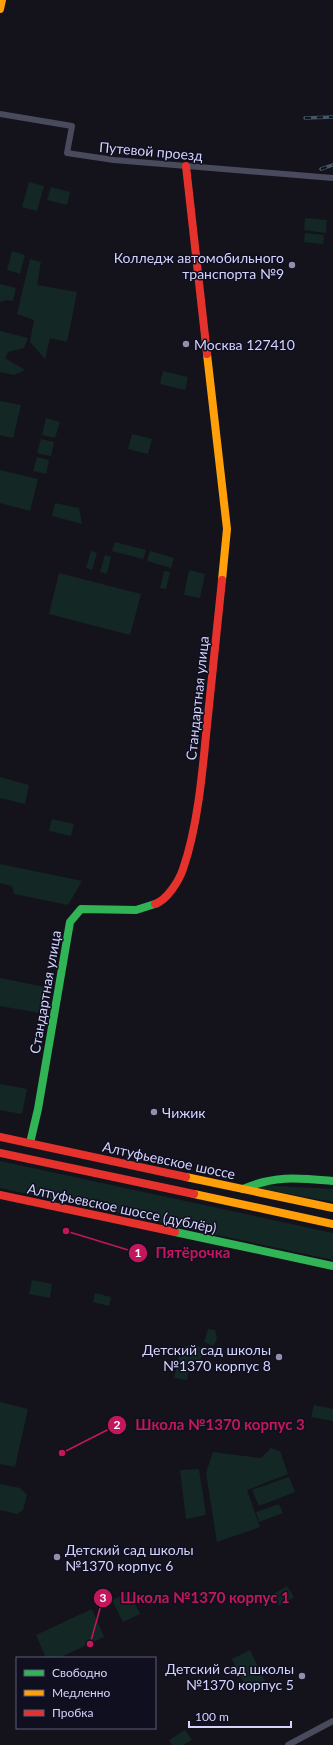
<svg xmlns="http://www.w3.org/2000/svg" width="333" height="1745" font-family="Lato,sans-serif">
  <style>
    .green { fill: #132725 }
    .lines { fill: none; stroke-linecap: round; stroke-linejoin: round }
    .street { stroke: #4a4a5d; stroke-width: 6 }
    .fast { stroke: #30b455; stroke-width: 8 }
    .slow { stroke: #ff9f0a; stroke-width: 8 }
    .jam { stroke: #e5322d; stroke-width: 8 }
    .rail-casing { stroke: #435862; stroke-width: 3.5 }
    .rail { stroke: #100f20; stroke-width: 2; stroke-dasharray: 6; stroke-linecap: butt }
    .poi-dot { fill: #9090ad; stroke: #100f20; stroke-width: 1.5 }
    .labels { text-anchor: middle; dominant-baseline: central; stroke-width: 3; stroke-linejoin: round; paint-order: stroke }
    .street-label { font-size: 14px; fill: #d3d3fb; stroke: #100f20 }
    .poi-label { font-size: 14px; fill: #d3d3fb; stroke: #100f20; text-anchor: end }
    .leader { fill: none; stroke: #c2185b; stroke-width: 1.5 }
    .callout-dot { fill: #c2185b; stroke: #100f20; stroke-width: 1.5 }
    .mark-label { font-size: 12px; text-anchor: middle; font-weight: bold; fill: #fff }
    .callout-label { font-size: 15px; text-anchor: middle; font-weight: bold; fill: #c2185b; stroke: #100f20; stroke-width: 3; stroke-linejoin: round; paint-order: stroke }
  </style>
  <rect width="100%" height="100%" fill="#14131c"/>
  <!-- green -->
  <g class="green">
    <path d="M29 182 44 186 37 211 22 207Z"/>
    <path d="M51 187 70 192 67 205 47 200Z"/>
    <path d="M305 218 327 220 326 233 304 230Z"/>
    <path d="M305 233 324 235 323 244 304 242Z"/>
    <path d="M12 251 25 255 20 274 7 270Z"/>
    <path d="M30 259 41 262 37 285 77 292 67 342 50 338 45 359 30 342 34 320 17 314Z"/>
    <path d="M0 284 16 288 13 301 6 300 0 302Z"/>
    <path d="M0 331 28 338 24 348 8 352 5 358 25 370 14 375 0 372Z"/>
    <path d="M163 371 188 377 185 390 160 384Z"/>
    <path d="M0 401 21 405 13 438 0 435Z"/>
    <path d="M46 418 60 422 55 438 42 435Z"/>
    <path d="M132 434 152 439 148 454 128 449Z"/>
    <path d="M41 439 54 442 51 456 37 453Z"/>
    <path d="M37 457 49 460 46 474 33 471Z"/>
    <path d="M0 470 38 479 30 511 0 503Z"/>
    <path d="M55 503 79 508 82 524 52 516Z"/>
    <path d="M115 542 146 550 143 559 112 551Z"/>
    <path d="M91 551 97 553 92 570 86 568Z"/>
    <path d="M150 551 174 558 171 568 147 561Z"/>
    <path d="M105 555 111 557 107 574 100 572Z"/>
    <path d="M189 570 205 574 200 598 184 595Z"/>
    <path d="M164 571 170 572 166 589 160 588Z"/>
    <path d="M59 573 141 594 130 635 49 614Z"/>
    <path d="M0 777 29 785 25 804 0 798Z"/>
    <path d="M52 819 74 824 71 836 49 831Z"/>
    <path d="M0 864 82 881 68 905 14 894 12 886 0 883Z"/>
    <path d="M0 978 45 987 40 1013 0 1006Z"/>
    <path d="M0 1084 27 1089 22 1114 0 1110Z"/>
    <path d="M0 1161 333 1233V1260L0 1188Z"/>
    <path d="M260 1185 333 1189V1202L257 1188Z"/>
    <path d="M32 1280 52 1284 50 1298 29 1294Z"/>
    <path d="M95 1293 111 1297 109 1306 93 1302Z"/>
    <path d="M208 1329 215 1330 217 1339 213 1346 204 1342Z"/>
    <path d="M192 1344 205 1349 198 1364 189 1369 187 1380 174 1378 181 1348Z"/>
    <path d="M0 1402 28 1409 15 1467 0 1464Z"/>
    <path d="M314 1405 333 1409V1421L311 1417Z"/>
    <path d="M271 1448 280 1451 288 1474 247 1490 260 1527 217 1542 206 1473 213 1452 261 1458Z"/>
    <path d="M199 1469 206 1515 186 1519 180 1470Z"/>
    <path d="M289 1477 295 1492 259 1506 252 1490Z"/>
    <path d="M0 1484 20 1488 27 1495 23 1510 17 1514 0 1510Z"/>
    <path d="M279 1504 283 1513 259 1522 256 1512Z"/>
    <path d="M287 1586 294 1597 279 1606 273 1594Z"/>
    <path d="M129 1592 140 1614 123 1622 112 1600Z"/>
    <path d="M92 1609 104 1637 59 1658H46L36 1635Z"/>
    <path d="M250 1650 266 1683 248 1691 232 1659Z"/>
    <path d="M185 1730 192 1740 183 1745H172L169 1740Z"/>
  </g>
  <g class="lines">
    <!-- street -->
    <g class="street">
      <path d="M0 114 72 126 67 153 114 160 333 178"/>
      <path d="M288 1745 333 1721"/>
    </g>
    <!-- fast -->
    <g class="fast">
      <path d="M30 1143 38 1109 70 922 81 909 136 910 155 904"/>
      <path d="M243 1189C275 1175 299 1178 333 1181"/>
      <path d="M175 1232 333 1266"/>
    </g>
    <!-- slow -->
    <g class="slow">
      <path d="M0 9 2 0"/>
      <path d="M207 354 227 529 222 580"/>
      <path d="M186 1177 333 1208"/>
      <path d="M194 1194 333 1224"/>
    </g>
    <!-- jam -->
    <g class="jam">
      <path d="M186 166 207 354"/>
      <path d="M155 904C167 900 179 881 183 869 197 829 202 777 206 735 211 683 217 632 222 580"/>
      <path d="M0 1137 186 1177"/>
      <path d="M0 1153 194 1194"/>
      <path d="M0 1195 175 1232"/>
    </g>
    <defs>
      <g id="rail">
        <path d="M305 118 333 117"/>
        <path d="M321 169 333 165"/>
      </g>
    </defs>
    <!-- rail casing -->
    <use href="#rail" class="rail-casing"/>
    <!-- rail -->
    <use href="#rail" class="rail"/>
  </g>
  <!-- markers -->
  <g class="poi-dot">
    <circle cx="292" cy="265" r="4"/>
    <circle cx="186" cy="344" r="4"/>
    <circle cx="154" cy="1112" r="4"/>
    <circle cx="279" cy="1357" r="4"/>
    <circle cx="57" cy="1557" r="4"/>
    <circle cx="302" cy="1676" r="4"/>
  </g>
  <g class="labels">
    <!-- street labels -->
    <g class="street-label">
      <text transform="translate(151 151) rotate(5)">Путевой проезд</text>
      <text transform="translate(197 698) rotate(-84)">Стандартная улица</text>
      <text transform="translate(45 992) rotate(-80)">Стандартная улица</text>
      <text transform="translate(169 1160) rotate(12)">Алтуфьевское шоссе</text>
      <text transform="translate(122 1208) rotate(12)">Алтуфьевское шоссе (дублёр)</text>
    </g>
    <!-- poi labels -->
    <g class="poi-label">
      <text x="284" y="257">Колледж автомобильного<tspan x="284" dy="16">транспорта №9</tspan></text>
      <text x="194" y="344" text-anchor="start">Москва 127410</text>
      <text x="162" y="1112" text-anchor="start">Чижик</text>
      <text x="271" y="1349">Детский сад школы<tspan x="271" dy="16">№1370 корпус 8</tspan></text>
      <text x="65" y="1549" text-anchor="start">Детский сад школы<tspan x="65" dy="16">№1370 корпус 6</tspan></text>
      <text x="294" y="1668">Детский сад школы<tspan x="294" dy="16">№1370 корпус 5</tspan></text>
    </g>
  </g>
  <!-- callouts -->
  <path class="leader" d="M66 1231L138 1253M62 1453L117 1425M90 1644L103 1598"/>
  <g class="callout-dot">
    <circle cx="66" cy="1231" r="4"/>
    <circle cx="62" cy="1453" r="4"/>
    <circle cx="90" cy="1644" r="4"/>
    <circle cx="138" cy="1253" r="10"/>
    <circle cx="117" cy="1425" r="10"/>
    <circle cx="103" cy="1598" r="10"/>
  </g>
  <g class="mark-label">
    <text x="138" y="1257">1</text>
    <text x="117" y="1429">2</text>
    <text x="103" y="1602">3</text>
  </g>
  <g class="callout-label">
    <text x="193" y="1258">Пятёрочка</text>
    <text x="220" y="1430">Школа №1370 корпус 3</text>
    <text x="205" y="1603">Школа №1370 корпус 1</text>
  </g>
  <!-- legend -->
  <rect x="16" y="1657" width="140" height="72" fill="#100f20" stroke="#5e5d78"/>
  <rect x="24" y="1670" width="20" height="6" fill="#30b455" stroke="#5e5d78"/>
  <text x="52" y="1677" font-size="12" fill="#d3d3fb">Свободно</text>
  <rect x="24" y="1690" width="20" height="6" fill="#ff9f0a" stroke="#5e5d78"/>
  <text x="52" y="1697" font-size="12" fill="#d3d3fb">Медленно</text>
  <rect x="24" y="1710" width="20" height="6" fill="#e5322d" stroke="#5e5d78"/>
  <text x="52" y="1717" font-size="12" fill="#d3d3fb">Пробка</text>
  <!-- scale -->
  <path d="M189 1721v6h102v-6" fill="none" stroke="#d3d3fb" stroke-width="2"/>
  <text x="195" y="1721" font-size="12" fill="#d3d3fb" stroke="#100f20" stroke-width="3" paint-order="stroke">100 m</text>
</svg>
